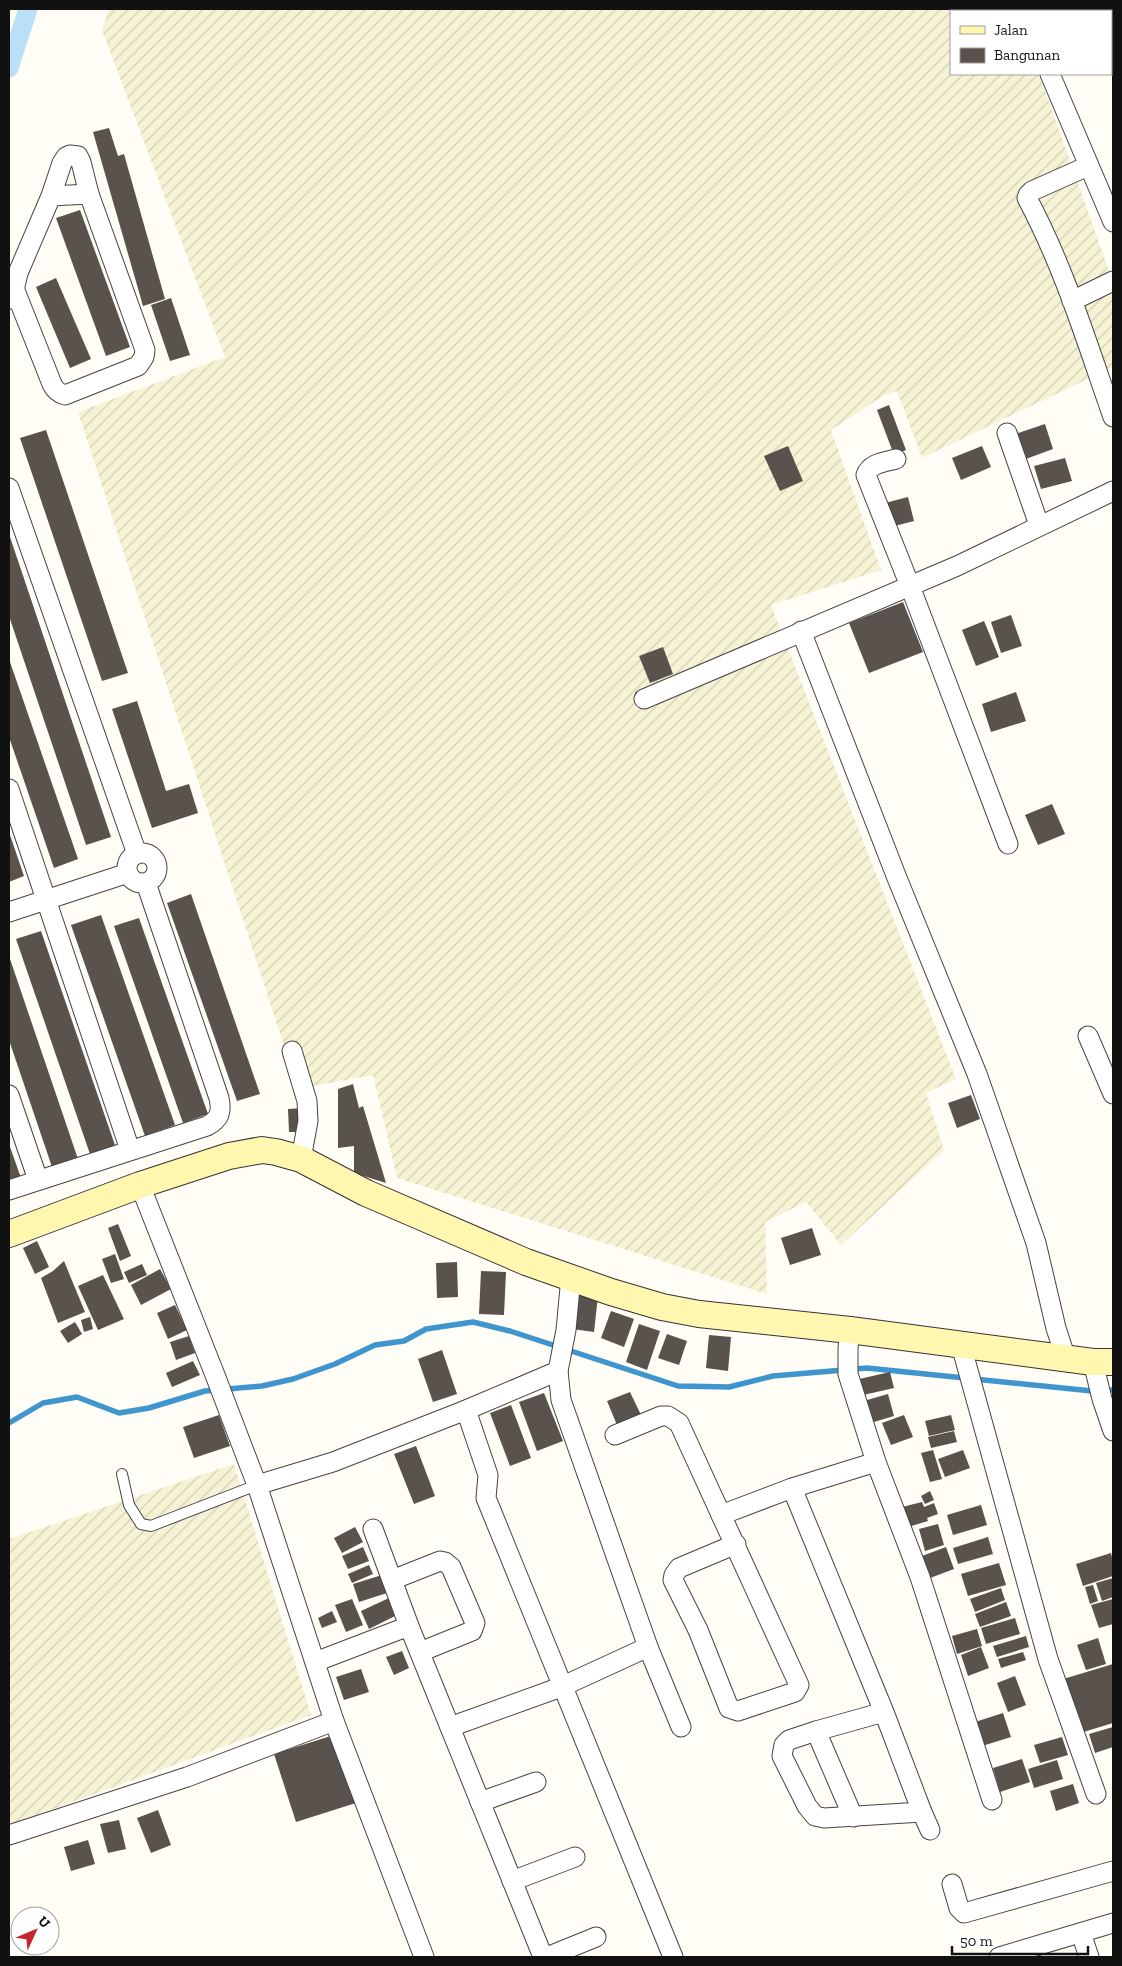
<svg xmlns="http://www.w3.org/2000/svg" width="1122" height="1966" font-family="'Zilla Slab',serif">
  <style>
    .farmland { fill: url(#farmland-furrows) }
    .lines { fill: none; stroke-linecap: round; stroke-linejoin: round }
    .stream { stroke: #3f96cf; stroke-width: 5.5 }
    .canal { stroke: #b9e0f7; stroke-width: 19 }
    .building { fill: #5a524d }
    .service-casing { stroke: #444; stroke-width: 12 }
    .minor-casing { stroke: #444; stroke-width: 21 }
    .secondary-casing { stroke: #333; stroke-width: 28 }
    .service { stroke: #fff; stroke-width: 10 }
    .minor { stroke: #fff; stroke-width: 19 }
    .secondary { stroke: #fff6b0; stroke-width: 26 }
  </style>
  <defs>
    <pattern id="farmland-furrows" width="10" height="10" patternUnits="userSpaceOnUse" patternTransform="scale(1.25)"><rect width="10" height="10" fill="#f6f3d4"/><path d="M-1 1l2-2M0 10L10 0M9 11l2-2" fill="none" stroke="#d2cfb5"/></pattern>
  </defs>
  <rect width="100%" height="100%" fill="#fffdf5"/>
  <!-- farmland -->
  <g class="farmland">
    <path d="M109 9H1016L1017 11H951V74H1039L1113 282V367L922 458 897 391 883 396 831 430 881 570 771 605 956 1079 926 1093 944 1150 841 1245 806 1202 765 1222 767 1294 397 1178 373 1075 298 1089 78 412 225 357 102 30Z"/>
    <path d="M234 1464 311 1715 9 1825V1539Z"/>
  </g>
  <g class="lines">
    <!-- stream -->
    <path class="stream" d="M9 1423 43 1403 77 1397 119 1413 149 1408 205 1391 262 1386 293 1379 335 1364 375 1345 404 1341 426 1329 473 1322 510 1331 678 1386 729 1387 773 1376 867 1368 1092 1391 1113 1390"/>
    <!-- canal -->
    <path class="canal" d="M9 68 28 9"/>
  </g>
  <!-- building -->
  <g class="building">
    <path d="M109 128 118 156 124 154 165 299 143 306 93 132Z"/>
    <path d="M80 210 130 347 106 356 56 218Z"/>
    <path d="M56 278 91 359 70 368 36 287Z"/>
    <path d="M171 298 190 355 170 361 151 305Z"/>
    <path d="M889 405 906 450 894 455 877 410Z"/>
    <path d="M1045 424 1053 449 1023 460 1015 434Z"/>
    <path d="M46 430 128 673 102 681 20 438Z"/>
    <path d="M788 446 803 481 780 491 764 456Z"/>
    <path d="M982 446 991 467 961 480 952 458Z"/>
    <path d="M1065 458 1072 481 1041 489 1034 466Z"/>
    <path d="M908 497 914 521 891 527 885 503Z"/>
    <path d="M9 534 111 837 86 845 9 616Z"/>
    <path d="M903 602 923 652 869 673 849 623Z"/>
    <path d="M1011 615 1022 646 1001 653 991 622Z"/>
    <path d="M984 621 999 657 976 666 962 630Z"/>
    <path d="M663 647 673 674 650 683 639 656Z"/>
    <path d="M9 659 78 859 54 868 9 737Z"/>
    <path d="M1016 692 1026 721 991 732 982 704Z"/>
    <path d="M137 701 166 791 189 784 198 813 152 828 112 709Z"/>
    <path d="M1052 804 1065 834 1038 845 1025 815Z"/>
    <path d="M9 832 24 876 9 882Z"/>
    <path d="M191 894 260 1094 237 1101 167 903Z"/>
    <path d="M101 915 175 1125 145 1136 71 925Z"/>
    <path d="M139 918 208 1114 183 1123 114 926Z"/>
    <path d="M41 931 116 1148 91 1157 16 939Z"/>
    <path d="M9 956 78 1159 52 1167 9 1040Z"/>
    <path d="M353 1084 359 1108 363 1106 386 1183 354 1173V1146L338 1148V1089Z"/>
    <path d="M971 1095 980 1119 957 1128 948 1103Z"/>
    <path d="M305 1108V1132H289L288 1109Z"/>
    <path d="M9 1144 21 1178 9 1182Z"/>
    <path d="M118 1224 131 1256 120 1261 108 1228Z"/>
    <path d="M812 1228 821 1255 790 1265 781 1238Z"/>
    <path d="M37 1241 49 1267 35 1274 23 1248Z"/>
    <path d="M115 1254 124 1279 111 1283 102 1259Z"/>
    <path d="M64 1261 85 1312 58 1323 41 1278 53 1271Z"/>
    <path d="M457 1262 458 1297 437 1298 436 1263Z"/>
    <path d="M142 1264 147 1275 129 1283 124 1272Z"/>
    <path d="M160 1269 171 1289 141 1305 131 1285Z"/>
    <path d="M481 1271 506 1272 504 1315 479 1314Z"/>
    <path d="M103 1275 124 1319 98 1330 78 1286Z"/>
    <path d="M576 1294 598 1296 594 1332 572 1329Z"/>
    <path d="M175 1305 187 1330 168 1339 157 1313Z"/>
    <path d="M611 1311 634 1319 624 1347 601 1338Z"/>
    <path d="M90 1317 93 1329 84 1332 81 1320Z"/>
    <path d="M75 1322 82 1334 68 1343 60 1331Z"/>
    <path d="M639 1324 660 1331 647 1370 626 1362Z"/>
    <path d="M667 1334 687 1341 679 1365 658 1358Z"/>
    <path d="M709 1335 731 1337 728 1371 706 1368Z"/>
    <path d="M189 1336 195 1353 176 1360 170 1342Z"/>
    <path d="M442 1350 457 1394 433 1402 418 1359Z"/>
    <path d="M193 1361 200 1375 172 1387 166 1373Z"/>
    <path d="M890 1372 894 1388 859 1396 855 1380Z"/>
    <path d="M630 1392 641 1415 617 1425 607 1401Z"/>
    <path d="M544 1393 563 1441 537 1451 519 1402Z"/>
    <path d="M888 1394 894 1416 867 1424 860 1402Z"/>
    <path d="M511 1405 531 1458 510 1466 490 1413Z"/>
    <path d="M219 1415 230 1446 194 1458 183 1427Z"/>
    <path d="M904 1415 913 1437 891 1445 882 1423Z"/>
    <path d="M951 1415 955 1430 929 1436 925 1421Z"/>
    <path d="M954 1431 957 1442 931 1448 928 1437Z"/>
    <path d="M416 1446 435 1496 414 1504 394 1454Z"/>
    <path d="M933 1450 942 1479 930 1482 921 1453Z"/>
    <path d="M963 1450 970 1468 945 1477 938 1459Z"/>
    <path d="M930 1491 934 1500 925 1504 921 1496Z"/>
    <path d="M922 1502 924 1507 934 1503 938 1514 927 1518 928 1521 908 1527 902 1507Z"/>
    <path d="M981 1505 987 1525 953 1535 947 1515Z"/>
    <path d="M938 1524 944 1545 925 1551 919 1529Z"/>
    <path d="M355 1527 363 1542 342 1553 334 1538Z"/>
    <path d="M988 1537 993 1554 958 1564 953 1548Z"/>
    <path d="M363 1547 369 1561 348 1569 342 1556Z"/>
    <path d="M946 1547 954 1569 930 1578 922 1556Z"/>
    <path d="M1111 1553 1113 1562V1576L1083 1586 1076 1564Z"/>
    <path d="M999 1563 1006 1585 968 1596 961 1574Z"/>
    <path d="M369 1565 373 1574 352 1583 348 1574Z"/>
    <path d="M382 1575 387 1593 359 1602 353 1584Z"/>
    <path d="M1113 1578V1597L1102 1601 1096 1583Z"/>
    <path d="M1093 1585 1098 1601 1090 1604 1085 1587Z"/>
    <path d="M1001 1588 1005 1600 975 1612 970 1599Z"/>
    <path d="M389 1598 397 1615 369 1629 361 1611Z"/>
    <path d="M352 1599 363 1625 346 1632 335 1605Z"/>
    <path d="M1113 1599V1624L1099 1628 1091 1605Z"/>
    <path d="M1006 1602 1011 1616 980 1627 975 1614Z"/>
    <path d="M332 1611 337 1622 322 1628 318 1618Z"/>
    <path d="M1015 1618 1020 1634 986 1644 981 1628Z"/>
    <path d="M977 1629 982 1646 957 1654 952 1636Z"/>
    <path d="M1026 1636 1029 1647 997 1657 993 1646Z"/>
    <path d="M1098 1638 1106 1664 1086 1670 1077 1645Z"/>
    <path d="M981 1647 989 1668 968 1676 961 1655Z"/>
    <path d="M402 1651 409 1668 394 1675 386 1657Z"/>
    <path d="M1023 1652 1026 1660 1001 1668 998 1659Z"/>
    <path d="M1113 1664V1723L1077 1734 1060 1680Z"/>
    <path d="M361 1669 369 1692 344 1700 336 1677Z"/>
    <path d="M1015 1676 1026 1705 1008 1712 997 1683Z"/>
    <path d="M1003 1713 1011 1737 979 1747 972 1723Z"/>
    <path d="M1113 1727V1747L1095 1753 1089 1734Z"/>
    <path d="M337 1734 359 1802 296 1822 274 1754Z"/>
    <path d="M1062 1737 1068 1755 1040 1763 1034 1745Z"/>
    <path d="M1022 1759 1030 1782 1000 1792 993 1768Z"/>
    <path d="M1057 1760 1063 1779 1034 1788 1028 1769Z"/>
    <path d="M1073 1784 1079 1803 1056 1811 1050 1791Z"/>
    <path d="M158 1810 171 1845 151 1853 137 1818Z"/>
    <path d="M119 1820 126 1849 108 1853 100 1824Z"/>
    <path d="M88 1840 95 1864 71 1871 64 1847Z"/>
  </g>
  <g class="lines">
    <defs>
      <path id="service" d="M122 1474 129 1505 141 1524 151 1526 257 1485"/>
      <g id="minor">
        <path d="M1023 9 1024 11"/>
        <path d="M1050 74 1113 222"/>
        <path d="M1088 166 1032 191 1028 195 1027 198C1064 267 1087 343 1113 417"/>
        <path d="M14 288 52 384C55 390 58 393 65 395L138 366 144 357 145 350 89 194"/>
        <path d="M12 299 18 273 51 196 62 163 66 157 70 155 78 156 81 162 89 194 51 196"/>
        <path d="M1072 301 1113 281"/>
        <path d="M1007 433 1039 525"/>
        <path d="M896 459C885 462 870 463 866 475L910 586 1008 844"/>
        <path d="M9 488 137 854"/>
        <path d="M801 631 897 878 977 1074 1036 1243 1056 1328 1066 1359"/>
        <path d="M644 699 957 566 1113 491"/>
        <path d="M9 789 130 1150"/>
        <circle cx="142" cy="868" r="15"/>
        <path d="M9 912 128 873"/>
        <path d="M1088 1036 1113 1094"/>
        <path d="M292 1051 307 1101 308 1121 301 1159"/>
        <path d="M9 1095 38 1180"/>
        <path d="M140 1185 215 1375 257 1485 334 1721 424 1957"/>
        <path d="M9 1190 207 1126C220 1119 222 1112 219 1098L146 883"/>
        <path d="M571 1277 566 1330 558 1371 561 1400 648 1647"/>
        <path d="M850 1330 848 1348V1374L876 1462 920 1577 992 1800"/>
        <path d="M961 1345 1048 1659 1096 1794"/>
        <path d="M1093 1362 1102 1399 1113 1431"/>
        <path d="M466 1410 488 1475 486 1498 673 1957"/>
        <path d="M615 1435 661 1416H668L679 1423 799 1685 795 1692 738 1711 729 1708 698 1630 673 1580 674 1575 679 1568 736 1544"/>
        <path d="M257 1485 333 1462 466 1410 558 1371"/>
        <path d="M792 1488 884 1712 922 1812 824 1818 815 1816 807 1806 782 1756 784 1745 789 1740 816 1731 884 1712"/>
        <path d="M721 1515 792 1488 876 1462"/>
        <path d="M373 1529 409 1626 543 1957"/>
        <path d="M392 1580 440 1561 445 1562 451 1567 475 1623 472 1631 420 1652"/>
        <path d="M315 1662 409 1626"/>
        <path d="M450 1727 561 1687 648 1647 681 1727"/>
        <path d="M816 1731 853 1817"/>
        <path d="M480 1802 536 1782"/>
        <path d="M922 1812 930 1830"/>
        <path d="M9 1835 187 1777 334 1721"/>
        <path d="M512 1881 575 1857"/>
        <path d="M952 1884 959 1908 964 1913 1113 1871"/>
        <path d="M1081 1933 1089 1957"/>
        <path d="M547 1957 596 1937"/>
        <path d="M999 1957 1113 1923"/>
      </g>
      <path id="secondary" d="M9 1234 140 1185 229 1156 262 1150 276 1152 301 1159 366 1193 526 1262 611 1292 662 1307 699 1314 850 1330 1093 1362H1113"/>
    </defs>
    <!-- service casing -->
    <use href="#service" class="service-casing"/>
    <!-- minor casing -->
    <use href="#minor" class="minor-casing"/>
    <!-- secondary casing -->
    <use href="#secondary" class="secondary-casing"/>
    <!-- service -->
    <use href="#service" class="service"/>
    <!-- minor -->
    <use href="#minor" class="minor"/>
    <!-- secondary -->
    <use href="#secondary" class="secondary"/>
  </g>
  <!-- border -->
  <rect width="1122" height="1966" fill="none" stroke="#111111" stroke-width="20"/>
  <!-- legend -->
  <rect x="950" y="10" width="162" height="65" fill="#ffffff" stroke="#a0a0a0"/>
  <rect x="960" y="26" width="25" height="8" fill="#fff6b0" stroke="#a0a0a0"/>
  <text x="994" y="35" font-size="15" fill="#111111">Jalan</text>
  <rect x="960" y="48" width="25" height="15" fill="#5a524d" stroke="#a0a0a0"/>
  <text x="994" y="60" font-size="15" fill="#111111">Bangunan</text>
  <!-- north arrow -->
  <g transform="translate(35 1931) rotate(46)"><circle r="24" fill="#ffffff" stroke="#a0a0a0"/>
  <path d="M0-4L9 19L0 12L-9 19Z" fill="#c4262e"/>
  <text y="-8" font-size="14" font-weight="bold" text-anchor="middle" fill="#111111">U</text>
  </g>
  <!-- scale -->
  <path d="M952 1946v8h136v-8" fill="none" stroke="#111111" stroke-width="2.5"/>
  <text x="960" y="1946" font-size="15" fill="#111111" stroke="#ffffff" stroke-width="4" paint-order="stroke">50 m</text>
</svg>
